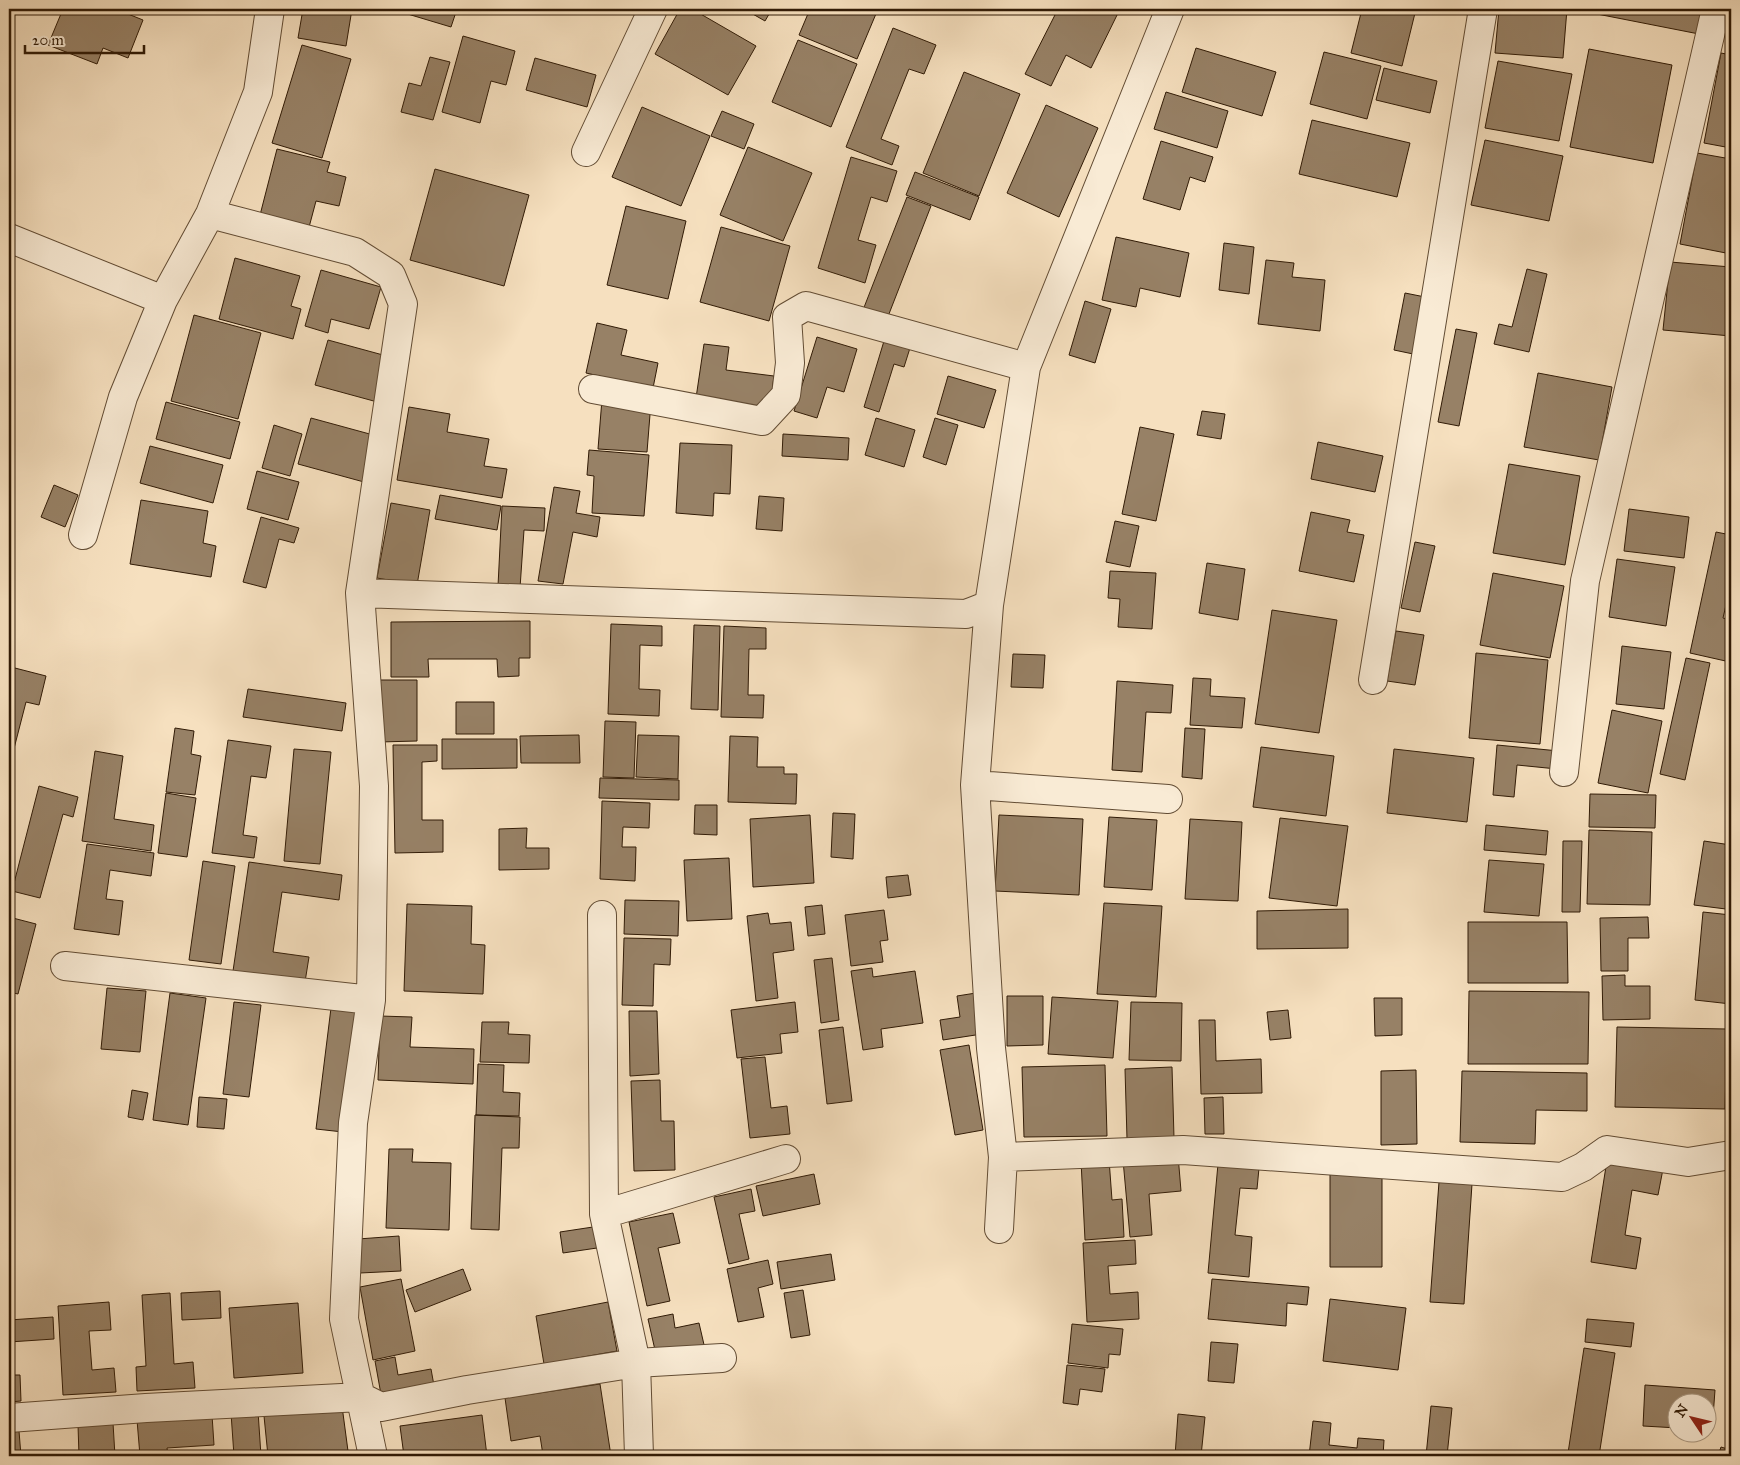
<svg xmlns="http://www.w3.org/2000/svg" width="1740" height="1465" viewBox="0 0 1740 1465" font-family="'IM FELL Great Primer',serif">
  <style>
    .building { fill: #978166; stroke: #311b06 }
    .lines { fill: none; stroke-linecap: round; stroke-linejoin: round }
    .minor-casing { stroke: #624c34; stroke-width: 30 }
    .minor { stroke: #f9ebd5; stroke-width: 28 }
  </style>
  <rect width="100%" height="100%" fill="#f6e0bf"/>
  <filter id="stains"><feTurbulence type="fractalNoise" baseFrequency=".004" numOctaves="4"/><feColorMatrix values="0 0 0 0 .2 0 0 0 0 .09 0 0 0 0 .02 0 0 0 .5 -.17"/></filter>
  <radialGradient id="worn" r=".72"><stop offset=".6" stop-color="#630" stop-opacity="0"/><stop offset="1" stop-color="#630" stop-opacity=".3"/></radialGradient>
  <path class="building" d="M 63,9 L 119,9 L 118,10 L 143,20 L 128,58 L 103,48 L 97,64 L 48,45 Z
    M 303,9 L 352,9 L 346,46 L 298,38 Z
    M 391,9 L 457,9 L 451,27 Z
    M 680,9 L 692,9 L 756,46 L 728,95 L 655,54 Z
    M 744,9 L 772,9 L 765,21 Z
    M 810,9 L 878,9 L 857,59 L 799,35 Z
    M 1058,9 L 1120,9 L 1091,68 L 1066,55 L 1051,86 L 1025,74 Z
    M 1362,9 L 1416,9 L 1402,66 L 1351,53 Z
    M 1499,9 L 1567,9 L 1563,58 L 1495,53 Z
    M 1593,9 L 1704,9 L 1699,34 L 1592,13 Z
    M 893,28 L 936,45 L 924,74 L 909,69 L 881,139 L 899,146 L 892,165 L 846,147 Z
    M 463,36 L 515,51 L 506,85 L 491,81 L 480,123 L 442,112 Z
    M 798,40 L 857,64 L 831,127 L 772,102 Z
    M 302,45 L 351,59 L 322,158 L 272,143 Z
    M 1196,48 L 1276,72 L 1262,116 L 1182,92 Z
    M 1589,49 L 1672,65 L 1653,163 L 1570,147 Z
    M 1324,52 L 1381,66 L 1367,119 L 1310,104 Z
    M 1721,53 L 1731,55 L 1731,148 L 1704,143 Z
    M 430,57 L 450,62 L 433,120 L 401,112 L 409,83 L 421,86 Z
    M 535,58 L 596,75 L 587,107 L 526,90 Z
    M 1498,61 L 1572,74 L 1559,141 L 1485,128 Z
    M 1384,68 L 1437,81 L 1430,113 L 1376,100 Z
    M 964,72 L 1020,94 L 979,196 L 923,173 Z
    M 1166,92 L 1228,111 L 1217,148 L 1154,129 Z
    M 1046,105 L 1098,128 L 1059,217 L 1007,193 Z
    M 642,107 L 710,136 L 681,206 L 612,177 Z
    M 722,111 L 754,124 L 744,149 L 711,136 Z
    M 1312,120 L 1410,143 L 1397,197 L 1299,174 Z
    M 1485,140 L 1563,156 L 1549,221 L 1471,205 Z
    M 1161,141 L 1213,157 L 1205,182 L 1190,177 L 1180,210 L 1143,199 Z
    M 748,147 L 812,173 L 783,241 L 720,215 Z
    M 277,149 L 330,162 L 327,172 L 346,177 L 339,206 L 316,201 L 308,231 L 259,219 Z
    M 1697,153 L 1731,159 L 1731,254 L 1680,244 Z
    M 851,157 L 897,171 L 887,202 L 871,197 L 858,240 L 876,245 L 865,283 L 818,268 Z
    M 435,169 L 529,195 L 504,286 L 410,260 Z
    M 915,172 L 979,197 L 970,220 L 906,195 Z
    M 907,197 L 931,206 L 887,319 L 863,310 Z
    M 626,206 L 686,221 L 668,299 L 607,285 Z
    M 721,227 L 790,246 L 769,321 L 700,302 Z
    M 1116,237 L 1189,253 L 1180,297 L 1140,288 L 1136,307 L 1102,300 Z
    M 1224,243 L 1254,247 L 1249,294 L 1219,290 Z
    M 235,258 L 300,276 L 291,306 L 301,309 L 293,339 L 219,319 Z
    M 1266,260 L 1294,263 L 1292,277 L 1325,280 L 1320,331 L 1258,324 Z
    M 1670,262 L 1731,267 L 1731,336 L 1663,330 Z
    M 1527,269 L 1547,274 L 1529,352 L 1494,344 L 1499,324 L 1512,327 Z
    M 321,270 L 381,287 L 369,329 L 331,319 L 328,333 L 305,326 Z
    M 1405,293 L 1430,298 L 1418,355 L 1394,350 Z
    M 1085,301 L 1111,309 L 1095,363 L 1069,355 Z
    M 194,315 L 261,333 L 238,419 L 171,401 Z
    M 597,323 L 627,330 L 621,355 L 658,363 L 653,388 L 586,373 Z
    M 1456,329 L 1477,333 L 1459,426 L 1438,422 Z
    M 817,337 L 857,349 L 844,392 L 827,387 L 817,418 L 794,411 Z
    M 328,340 L 394,358 L 381,403 L 315,385 Z
    M 884,341 L 910,348 L 904,367 L 894,364 L 879,412 L 864,407 Z
    M 704,344 L 729,347 L 726,370 L 774,376 L 770,408 L 696,398 Z
    M 1538,373 L 1612,387 L 1599,460 L 1524,447 Z
    M 948,376 L 996,390 L 984,428 L 937,414 Z
    M 602,399 L 651,402 L 647,452 L 598,449 Z
    M 166,402 L 240,422 L 230,459 L 156,439 Z
    M 409,407 L 450,414 L 447,432 L 489,439 L 484,466 L 507,469 L 502,498 L 397,480 Z
    M 1202,411 L 1225,414 L 1221,439 L 1197,435 Z
    M 311,418 L 377,436 L 364,482 L 298,464 Z
    M 876,418 L 915,430 L 904,467 L 865,455 Z
    M 935,418 L 958,425 L 946,465 L 923,457 Z
    M 274,425 L 302,434 L 290,476 L 262,468 Z
    M 1140,427 L 1174,434 L 1156,521 L 1122,514 Z
    M 783,434 L 849,438 L 848,460 L 782,456 Z
    M 1318,442 L 1383,456 L 1375,492 L 1311,479 Z
    M 680,443 L 732,445 L 730,494 L 714,493 L 713,516 L 676,513 Z
    M 150,446 L 223,465 L 213,503 L 140,483 Z
    M 589,450 L 649,455 L 644,516 L 592,513 L 594,476 L 587,475 Z
    M 1509,464 L 1580,476 L 1565,565 L 1493,553 Z
    M 257,471 L 299,482 L 288,520 L 247,509 Z
    M 54,485 L 78,495 L 65,527 L 41,517 Z
    M 554,487 L 580,491 L 576,513 L 600,517 L 597,537 L 573,532 L 563,584 L 538,581 Z
    M 440,495 L 501,506 L 497,530 L 435,519 Z
    M 759,496 L 784,498 L 782,531 L 756,529 Z
    M 141,500 L 208,511 L 203,543 L 216,546 L 211,577 L 130,564 Z
    M 391,503 L 430,510 L 417,585 L 377,578 Z
    M 502,506 L 545,508 L 544,531 L 524,530 L 520,588 L 498,586 Z
    M 1629,509 L 1689,517 L 1684,558 L 1624,551 Z
    M 1311,512 L 1350,520 L 1347,532 L 1364,535 L 1354,582 L 1299,571 Z
    M 261,517 L 299,528 L 294,543 L 279,539 L 266,588 L 243,582 Z
    M 1115,521 L 1139,526 L 1130,567 L 1106,562 Z
    M 1716,532 L 1731,535 L 1731,583 L 1723,618 L 1731,620 L 1730,662 L 1690,653 Z
    M 1415,542 L 1435,546 L 1420,612 L 1401,608 Z
    M 1617,559 L 1675,567 L 1666,626 L 1609,617 Z
    M 1207,563 L 1245,569 L 1238,620 L 1199,613 Z
    M 1110,571 L 1156,573 L 1152,629 L 1118,627 L 1120,599 L 1108,598 Z
    M 1493,573 L 1564,586 L 1550,658 L 1480,645 Z
    M 1272,610 L 1337,620 L 1319,733 L 1255,724 Z
    M 530,621 L 530,658 L 519,658 L 519,676 L 498,677 L 497,659 L 428,659 L 429,677 L 391,677 L 391,622 Z
    M 611,624 L 662,626 L 662,646 L 640,645 L 639,689 L 660,690 L 659,716 L 608,714 Z
    M 694,625 L 720,626 L 718,710 L 691,709 Z
    M 724,626 L 766,628 L 766,649 L 749,649 L 748,695 L 764,695 L 763,718 L 721,717 Z
    M 1396,631 L 1424,635 L 1415,685 L 1387,681 Z
    M 1622,646 L 1671,652 L 1664,709 L 1616,704 Z
    M 1476,653 L 1548,660 L 1540,744 L 1469,738 Z
    M 1013,654 L 1045,655 L 1043,688 L 1011,687 Z
    M 1686,658 L 1710,663 L 1685,780 L 1660,774 Z
    M 11,667 L 46,676 L 39,705 L 26,702 L 9,768 L 9,676 Z
    M 1193,678 L 1211,679 L 1210,696 L 1245,698 L 1242,728 L 1190,725 Z
    M 378,680 L 417,680 L 417,741 L 379,742 Z
    M 1117,681 L 1173,685 L 1171,713 L 1146,712 L 1142,772 L 1112,770 Z
    M 248,689 L 346,703 L 342,731 L 243,717 Z
    M 456,702 L 494,702 L 494,734 L 456,734 Z
    M 1612,710 L 1662,721 L 1648,793 L 1598,783 Z
    M 605,721 L 636,722 L 634,778 L 603,777 Z
    M 175,728 L 194,731 L 191,754 L 201,756 L 195,795 L 166,792 Z
    M 1185,728 L 1205,729 L 1202,779 L 1182,777 Z
    M 579,735 L 580,763 L 521,763 L 520,736 Z
    M 638,735 L 679,736 L 678,779 L 636,777 Z
    M 730,736 L 758,737 L 757,767 L 784,767 L 784,774 L 797,774 L 796,804 L 728,802 Z
    M 442,739 L 517,739 L 517,768 L 442,769 Z
    M 228,740 L 271,746 L 266,778 L 251,776 L 243,835 L 257,837 L 254,858 L 212,853 Z
    M 393,745 L 437,745 L 437,761 L 422,762 L 422,820 L 443,820 L 443,852 L 395,853 Z
    M 1497,745 L 1559,751 L 1557,769 L 1517,765 L 1514,797 L 1493,795 Z
    M 1261,747 L 1334,756 L 1326,816 L 1253,807 Z
    M 294,749 L 331,752 L 320,864 L 284,861 Z
    M 1394,749 L 1474,758 L 1467,822 L 1387,813 Z
    M 95,751 L 123,756 L 114,819 L 154,825 L 151,851 L 82,841 Z
    M 600,778 L 679,780 L 679,800 L 599,798 Z
    M 39,786 L 78,797 L 73,817 L 63,814 L 40,898 L 12,891 Z
    M 166,793 L 196,798 L 187,857 L 158,853 Z
    M 1590,794 L 1656,795 L 1655,828 L 1589,827 Z
    M 602,801 L 650,803 L 649,828 L 623,827 L 622,847 L 636,847 L 635,881 L 600,879 Z
    M 695,805 L 717,805 L 717,835 L 694,834 Z
    M 833,813 L 855,814 L 853,859 L 831,857 Z
    M 810,815 L 814,883 L 753,887 L 750,819 Z
    M 999,815 L 1083,819 L 1079,895 L 995,891 Z
    M 1109,817 L 1157,820 L 1152,890 L 1104,887 Z
    M 1280,818 L 1348,826 L 1337,906 L 1269,898 Z
    M 1190,819 L 1242,822 L 1238,901 L 1185,899 Z
    M 1486,825 L 1548,831 L 1546,855 L 1484,850 Z
    M 527,828 L 526,848 L 549,848 L 549,869 L 499,870 L 499,829 Z
    M 1589,830 L 1652,832 L 1650,905 L 1587,904 Z
    M 1563,841 L 1582,841 L 1580,912 L 1562,912 Z
    M 1704,841 L 1731,845 L 1731,873 L 1726,909 L 1694,905 Z
    M 87,844 L 154,853 L 151,876 L 110,870 L 106,899 L 123,901 L 119,935 L 74,929 Z
    M 729,858 L 732,919 L 687,921 L 684,860 Z
    M 1489,860 L 1544,864 L 1539,916 L 1484,912 Z
    M 203,861 L 235,866 L 221,964 L 189,960 Z
    M 249,862 L 342,875 L 339,900 L 282,892 L 273,952 L 309,957 L 305,982 L 233,971 Z
    M 908,875 L 911,895 L 888,898 L 886,877 Z
    M 625,900 L 679,901 L 678,936 L 624,934 Z
    M 1104,903 L 1162,906 L 1156,997 L 1097,994 Z
    M 407,904 L 472,906 L 471,944 L 485,945 L 483,994 L 404,991 Z
    M 822,905 L 825,934 L 808,936 L 805,907 Z
    M 1348,909 L 1348,948 L 1257,949 L 1257,911 Z
    M 884,910 L 888,940 L 880,941 L 883,962 L 851,966 L 845,915 Z
    M 1703,912 L 1731,915 L 1731,1004 L 1695,1000 Z
    M 768,913 L 770,924 L 791,922 L 794,950 L 773,953 L 778,998 L 756,1001 L 747,916 Z
    M 9,917 L 36,924 L 18,994 L 9,992 Z
    M 1648,917 L 1649,938 L 1628,938 L 1628,971 L 1601,971 L 1600,918 Z
    M 1468,922 L 1567,922 L 1568,983 L 1468,983 Z
    M 624,938 L 671,939 L 670,965 L 654,964 L 653,1006 L 622,1005 Z
    M 832,958 L 839,1020 L 821,1023 L 814,960 Z
    M 872,968 L 873,977 L 915,971 L 923,1023 L 881,1029 L 883,1047 L 863,1050 L 851,971 Z
    M 1625,975 L 1625,986 L 1650,986 L 1650,1019 L 1603,1020 L 1602,976 Z
    M 107,988 L 146,991 L 140,1052 L 101,1049 Z
    M 1469,991 L 1589,992 L 1588,1064 L 1468,1064 Z
    M 170,993 L 206,998 L 188,1125 L 153,1120 Z
    M 976,993 L 982,1034 L 943,1040 L 940,1020 L 960,1017 L 957,996 Z
    M 1007,996 L 1043,996 L 1043,1045 L 1007,1046 Z
    M 1052,997 L 1118,1001 L 1113,1058 L 1048,1054 Z
    M 1374,998 L 1402,998 L 1402,1035 L 1375,1036 Z
    M 234,1002 L 261,1005 L 249,1097 L 223,1094 Z
    M 795,1002 L 798,1032 L 780,1034 L 782,1053 L 737,1058 L 731,1010 Z
    M 1131,1002 L 1182,1003 L 1181,1061 L 1129,1060 Z
    M 331,1008 L 358,1011 L 343,1132 L 316,1129 Z
    M 1288,1010 L 1291,1038 L 1270,1040 L 1267,1012 Z
    M 629,1011 L 657,1011 L 659,1074 L 630,1076 Z
    M 380,1016 L 412,1017 L 410,1047 L 474,1049 L 473,1084 L 378,1080 Z
    M 1199,1020 L 1215,1020 L 1216,1061 L 1261,1059 L 1262,1093 L 1201,1094 Z
    M 482,1022 L 509,1022 L 508,1034 L 530,1035 L 529,1063 L 480,1062 Z
    M 843,1027 L 852,1101 L 827,1104 L 819,1030 Z
    M 1617,1027 L 1727,1029 L 1725,1109 L 1615,1107 Z
    M 969,1045 L 983,1130 L 955,1135 L 940,1050 Z
    M 765,1057 L 771,1108 L 787,1106 L 790,1134 L 750,1138 L 741,1059 Z
    M 478,1064 L 504,1065 L 503,1092 L 520,1093 L 519,1116 L 476,1115 Z
    M 1105,1065 L 1107,1136 L 1024,1137 L 1022,1067 Z
    M 1172,1067 L 1174,1138 L 1127,1139 L 1125,1069 Z
    M 1416,1070 L 1417,1144 L 1381,1145 L 1381,1071 Z
    M 1462,1071 L 1587,1073 L 1587,1111 L 1536,1110 L 1535,1144 L 1460,1142 Z
    M 660,1080 L 661,1121 L 674,1121 L 675,1170 L 634,1171 L 631,1081 Z
    M 132,1090 L 148,1093 L 143,1120 L 128,1117 Z
    M 199,1097 L 227,1099 L 224,1129 L 197,1127 Z
    M 1223,1097 L 1224,1134 L 1205,1134 L 1204,1098 Z
    M 475,1115 L 520,1117 L 519,1148 L 502,1148 L 499,1230 L 471,1229 Z
    M 389,1149 L 413,1149 L 412,1162 L 451,1163 L 449,1230 L 386,1228 Z
    M 1178,1155 L 1181,1191 L 1149,1194 L 1152,1235 L 1130,1237 L 1123,1160 Z
    M 1109,1159 L 1112,1200 L 1122,1199 L 1124,1237 L 1085,1240 L 1081,1161 Z
    M 1607,1160 L 1663,1169 L 1658,1195 L 1632,1190 L 1625,1235 L 1641,1238 L 1636,1269 L 1591,1262 Z
    M 1218,1164 L 1259,1168 L 1257,1189 L 1240,1188 L 1235,1235 L 1252,1237 L 1249,1277 L 1208,1273 Z
    M 1330,1169 L 1382,1169 L 1382,1267 L 1330,1267 Z
    M 814,1174 L 820,1204 L 763,1216 L 756,1186 Z
    M 1439,1182 L 1472,1184 L 1464,1304 L 1430,1302 Z
    M 751,1189 L 755,1211 L 739,1214 L 749,1259 L 729,1264 L 714,1197 Z
    M 673,1213 L 680,1243 L 658,1248 L 670,1301 L 647,1306 L 629,1222 Z
    M 593,1227 L 597,1248 L 563,1253 L 560,1232 Z
    M 399,1236 L 401,1271 L 360,1273 L 358,1239 Z
    M 1135,1240 L 1136,1264 L 1108,1266 L 1110,1294 L 1138,1292 L 1139,1319 L 1087,1322 L 1083,1243 Z
    M 831,1254 L 835,1280 L 781,1289 L 777,1262 Z
    M 768,1260 L 773,1284 L 758,1288 L 764,1317 L 738,1322 L 727,1269 Z
    M 463,1269 L 471,1290 L 415,1312 L 406,1290 Z
    M 401,1279 L 415,1351 L 373,1360 L 360,1287 Z
    M 1212,1279 L 1309,1287 L 1307,1305 L 1287,1303 L 1286,1326 L 1208,1319 Z
    M 803,1290 L 810,1335 L 791,1338 L 784,1293 Z
    M 220,1291 L 221,1318 L 182,1320 L 181,1293 Z
    M 170,1293 L 174,1364 L 193,1362 L 195,1388 L 137,1391 L 136,1367 L 146,1366 L 142,1295 Z
    M 1330,1299 L 1406,1308 L 1398,1370 L 1323,1361 Z
    M 109,1302 L 111,1330 L 89,1331 L 92,1370 L 114,1368 L 116,1392 L 63,1395 L 58,1306 Z
    M 608,1302 L 617,1351 L 544,1364 L 536,1316 Z
    M 298,1303 L 303,1373 L 234,1378 L 229,1308 Z
    M 673,1314 L 675,1328 L 699,1323 L 705,1349 L 657,1359 L 648,1319 Z
    M 53,1317 L 54,1339 L 9,1342 L 9,1320 Z
    M 1587,1319 L 1634,1323 L 1631,1347 L 1585,1342 Z
    M 1072,1324 L 1123,1329 L 1120,1355 L 1109,1354 L 1108,1368 L 1068,1363 Z
    M 1211,1342 L 1238,1344 L 1234,1383 L 1208,1381 Z
    M 1584,1348 L 1615,1353 L 1599,1456 L 1568,1453 Z
    M 395,1357 L 398,1375 L 431,1369 L 435,1391 L 382,1400 L 375,1361 Z
    M 1067,1365 L 1105,1369 L 1102,1392 L 1080,1389 L 1078,1405 L 1063,1403 Z
    M 9,1375 L 20,1375 L 21,1401 L 9,1402 Z
    M 600,1384 L 611,1456 L 534,1456 L 543,1455 L 540,1436 L 511,1441 L 505,1398 Z
    M 1645,1385 L 1715,1390 L 1712,1431 L 1708,1430 L 1708,1402 L 1678,1402 L 1678,1428 L 1643,1426 Z
    M 342,1406 L 348,1451 L 303,1456 L 268,1456 L 264,1416 Z
    M 1431,1406 L 1452,1408 L 1447,1456 L 1426,1456 Z
    M 258,1411 L 261,1456 L 234,1456 L 231,1413 Z
    M 1178,1414 L 1205,1417 L 1201,1456 L 1175,1456 Z
    M 212,1415 L 214,1445 L 167,1448 L 168,1456 L 140,1456 L 137,1420 Z
    M 482,1415 L 487,1456 L 404,1456 L 400,1426 Z
    M 1313,1421 L 1331,1423 L 1329,1445 L 1357,1448 L 1358,1438 L 1384,1440 L 1383,1456 L 1309,1456 Z
    M 113,1423 L 115,1456 L 79,1456 L 78,1425 Z
    M 9,1431 L 19,1431 L 21,1456 L 9,1456 Z
    M 1721,1447 L 1731,1450 L 1731,1456 L 1718,1456 Z
    M 1677,1453 L 1703,1455 L 1703,1456 L 1677,1456 Z"/>
  <g class="lines">
    <g class="minor-casing">
      <path id="minor" d="M 586,152 L 653,9
        M 210,214 L 355,252 L 391,275 L 403,304 L 360,593 L 374,786 L 371,1000 L 353,1123 L 344,1319 L 373,1456
        M 9,238 L 163,300
        M 593,389 L 762,421 L 786,395 L 790,363 L 787,317 L 806,306 L 1026,367
        M 83,535 L 123,397 L 163,300 L 210,214 L 258,92 L 270,9
        M 360,593 L 966,614 L 989,605
        M 1373,680 L 1483,9
        M 1564,772 L 1585,581 L 1716,9
        M 975,785 L 1168,799
        M 602,915 L 604,1214 L 636,1363 L 639,1456
        M 65,966 L 371,1000
        M 1003,1157 L 1183,1150 L 1562,1177 L 1583,1167 L 1607,1150 L 1688,1162 L 1731,1155
        M 604,1214 L 786,1159
        M 999,1229 L 1003,1157 L 991,1048 L 975,785 L 989,605 L 1026,367 L 1170,9
        M 9,1418 L 146,1408 L 361,1397 L 381,1407 L 467,1390 L 636,1363 L 722,1358"/>
    </g>
    <use href="#minor" class="minor"/>
  </g>
  <rect width="1740" height="1465" fill="none" stroke="#f6e0bf" stroke-width="30"/>
  <rect x="10" y="10" width="1720" height="1445" fill="none" stroke="#311b06" stroke-width="2.5"/>
  <rect x="15" y="15" width="1710" height="1435" fill="none" stroke="#311b06"/>
  <g transform="translate(1692 1418) rotate(305)"><circle r="24" fill="#f9ebd5" stroke="#a99882"/>
  <path d="M0-4L9 19L0 12L-9 19Z" fill="#8f2418"/>
  <text y="-8" font-size="14" font-weight="bold" text-anchor="middle" fill="#311b06">N</text>
  </g>
  <path d="M25 45v8h119v-8" fill="none" stroke="#311b06" stroke-width="2.5"/>
  <text x="32" y="45" font-size="15" fill="#311b06" stroke="#f9ebd5" stroke-width="4" paint-order="stroke">20 m</text>
  <rect width="100%" height="100%" filter="url(#stains)"/>
  <rect width="100%" height="100%" fill="url(#worn)"/>
</svg>
